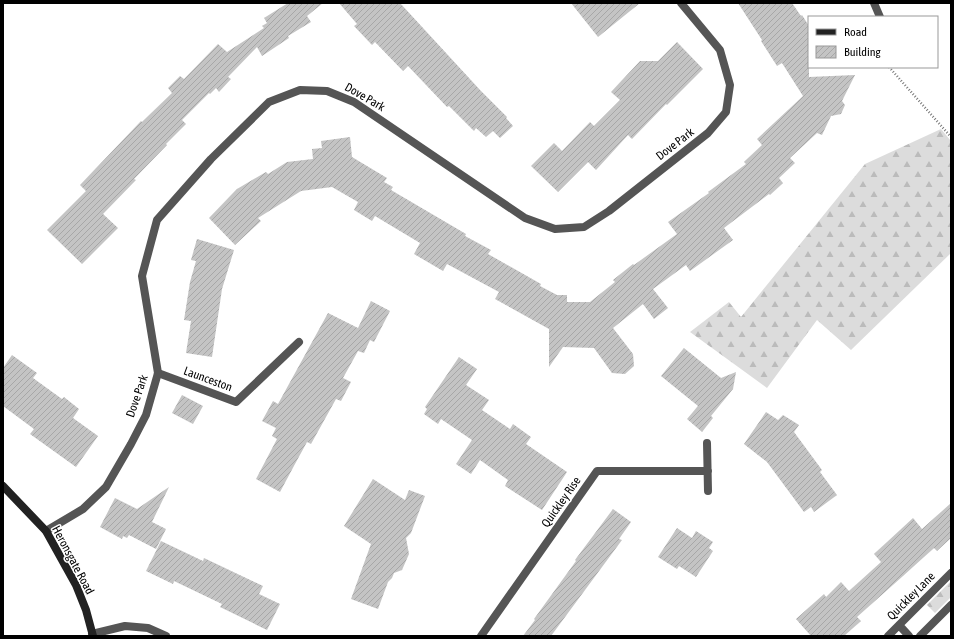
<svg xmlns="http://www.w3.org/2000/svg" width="954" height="639" viewBox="0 0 954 639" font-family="'Asap Condensed',sans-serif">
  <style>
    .forest { fill: url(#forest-firs) }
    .building { fill: url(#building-hatch) }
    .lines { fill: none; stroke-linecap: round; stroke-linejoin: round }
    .path { stroke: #777; stroke-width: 2.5; stroke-dasharray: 1 2; stroke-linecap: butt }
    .lane { stroke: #555; stroke-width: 8 }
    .street { stroke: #555; stroke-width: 8 }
    .secondary { stroke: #222; stroke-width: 8 }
    .labels { text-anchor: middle; stroke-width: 3; stroke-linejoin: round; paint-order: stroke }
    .street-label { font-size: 12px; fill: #000; stroke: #fff }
  </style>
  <defs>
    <pattern id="forest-firs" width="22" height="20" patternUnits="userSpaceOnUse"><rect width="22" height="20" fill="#dcdcdc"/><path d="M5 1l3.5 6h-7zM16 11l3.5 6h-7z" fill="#bbb"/></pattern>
    <pattern id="building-hatch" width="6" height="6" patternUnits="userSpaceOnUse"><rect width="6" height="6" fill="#c4c4c4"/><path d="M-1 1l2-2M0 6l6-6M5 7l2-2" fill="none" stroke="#a7a7a7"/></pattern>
  </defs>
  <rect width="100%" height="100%" fill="#fff"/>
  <path class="forest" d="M 941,129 L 951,141 L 951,253 L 851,350 L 817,320 L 767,388 L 690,332 L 729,302 L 741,317 L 865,164 Z
    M 951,581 L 951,597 L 935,613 L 927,605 Z"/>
  <path class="building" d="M 288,3 L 323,3 L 307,16 L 311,22 L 288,36 L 289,38 L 262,56 L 257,47 L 228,77 L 231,79 L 219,92 L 216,88 L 210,94 L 209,93 L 182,120 L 186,124 L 166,144 L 167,145 L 134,179 L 136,180 L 103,214 L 118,228 L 82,264 L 47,230 L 86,191 L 80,185 L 141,121 L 142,122 L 172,93 L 168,88 L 180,76 L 184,79 L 218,44 L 227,52 L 264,28 L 262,26 L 267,23 L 264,18 Z
    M 339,3 L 400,3 L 481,91 L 507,117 L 506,118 L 513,126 L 500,138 L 493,131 L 486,137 L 476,128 L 474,131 L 449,106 L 447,107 L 408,66 L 403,71 L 375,42 L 372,45 L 354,26 L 357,24 Z
    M 571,3 L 640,3 L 598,37 Z
    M 738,3 L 792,3 L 801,16 L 802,15 L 809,26 L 809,77 L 855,75 L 842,101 L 845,105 L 841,114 L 831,116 L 822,135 L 817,133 L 790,158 L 795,163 L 779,178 L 783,183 L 770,195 L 769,194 L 724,228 L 733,240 L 690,271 L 686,265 L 653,289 L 668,308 L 654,319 L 643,304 L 613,328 L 633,354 L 634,366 L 625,374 L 612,373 L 594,348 L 563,347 L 549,367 L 549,329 L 495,299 L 499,292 L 447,264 L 443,271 L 414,254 L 420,243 L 375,216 L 372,221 L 354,210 L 358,202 L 332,187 L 301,191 L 258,218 L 261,221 L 235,245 L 209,218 L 237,189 L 266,172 L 268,174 L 287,162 L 313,159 L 312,149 L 322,148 L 321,141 L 350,137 L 352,157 L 387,178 L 384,182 L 393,187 L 391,190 L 466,234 L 465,236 L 491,250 L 488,254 L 541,284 L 540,286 L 557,295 L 567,295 L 567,302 L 590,302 L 615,282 L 613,280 L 633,264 L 634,265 L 677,234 L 668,222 L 709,193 L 708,192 L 746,164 L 744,162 L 762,145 L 757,139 L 803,96 L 782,63 L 777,66 L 761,41 L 762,40 Z
    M 677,42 L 703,69 L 667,105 L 666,104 L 632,139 L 628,135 L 596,170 L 588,162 L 558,192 L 531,166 L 554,143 L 562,151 L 590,122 L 594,126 L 620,100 L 611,92 L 640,61 L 658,61 Z
    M 197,239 L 234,250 L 222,289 L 212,357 L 186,353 L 191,321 L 184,320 L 190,282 L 196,261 L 191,260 Z
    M 371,301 L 390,311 L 374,342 L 370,340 L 364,353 L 358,351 L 343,378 L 351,382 L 341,401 L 336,399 L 311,444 L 307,442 L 295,464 L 280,492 L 256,479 L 277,439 L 272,436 L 276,428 L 262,421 L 273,401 L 278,404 L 328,313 L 358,328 Z
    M 684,348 L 721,378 L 736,372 L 733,389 L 711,416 L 713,418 L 702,432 L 687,419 L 698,406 L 661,376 Z
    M 12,355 L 37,373 L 33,378 L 62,399 L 64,397 L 79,409 L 73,418 L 98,436 L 76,467 L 30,434 L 34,429 L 3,406 L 3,368 Z
    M 459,357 L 477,369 L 466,385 L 489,400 L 482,410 L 510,429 L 513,424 L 531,437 L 526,444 L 567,472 L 542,510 L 505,486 L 508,480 L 480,460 L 471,474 L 456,464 L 472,440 L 441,419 L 438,424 L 424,414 L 427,409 L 425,407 Z
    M 182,395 L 203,406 L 193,424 L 172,413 Z
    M 766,412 L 778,420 L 783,415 L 799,425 L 794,432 L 822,470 L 820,472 L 837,495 L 814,512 L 811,507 L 804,512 L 767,462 L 744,444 Z
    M 373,479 L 405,500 L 409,490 L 425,496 L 411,533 L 406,538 L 409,554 L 402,570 L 394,573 L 392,578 L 388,582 L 378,609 L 351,599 L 371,544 L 344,526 Z
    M 169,487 L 152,522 L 166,529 L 156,549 L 129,535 L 127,538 L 123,536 L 122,539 L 100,527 L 115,498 L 137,509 Z
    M 951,503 L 951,538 L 937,551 L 934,548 L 903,576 L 857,617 L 861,621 L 844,636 L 811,636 L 796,619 L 824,594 L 826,597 L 841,582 L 849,591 L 881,562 L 874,554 L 913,518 L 922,529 Z
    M 613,509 L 631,522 L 619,539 L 622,540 L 551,636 L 523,636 L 535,620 L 534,619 L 576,561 L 575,560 Z
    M 677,528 L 692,538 L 696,531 L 713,542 L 709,548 L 713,551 L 696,577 L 679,566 L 677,569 L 658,557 Z
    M 161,541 L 203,561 L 204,558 L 263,586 L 259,594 L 280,604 L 267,630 L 220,607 L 222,604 L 174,581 L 173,584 L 146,571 Z"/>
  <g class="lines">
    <path class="path" d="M 889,67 L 951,137"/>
    <path class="lane" d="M 158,373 L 236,402 L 299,342
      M 899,625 L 909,636
      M 888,636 L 951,573"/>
    <path class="street" d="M 874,3 L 880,17
      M 707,443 L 708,491
      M 46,531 L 83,509 L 106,487 L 131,444 L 146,415 L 158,373 L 142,276 L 157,220 L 211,159 L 269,102 L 300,90 L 327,91 L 354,102 L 525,218 L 555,229 L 584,227 L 609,211 L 708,133 L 726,112 L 730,85 L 720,50 L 681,3
      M 92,634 L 125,626 L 148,628 L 166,636
      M 481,636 L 597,471 L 708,471
      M 920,636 L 951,605"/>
    <path class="secondary" d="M 3,486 L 46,531 L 76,585 L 86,610 L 93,636"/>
  </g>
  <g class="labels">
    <g class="street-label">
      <text transform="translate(365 97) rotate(30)" y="4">Dove Park</text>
      <text transform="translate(675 144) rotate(-38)" y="4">Dove Park</text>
      <text transform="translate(208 379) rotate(20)" y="4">Launceston</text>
      <text transform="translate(137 396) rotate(-71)" y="4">Dove Park</text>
      <text transform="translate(561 502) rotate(-55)" y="4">Quickley Rise</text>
      <text transform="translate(73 560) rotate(62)" y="4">Heronsgate Road</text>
      <text transform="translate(911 596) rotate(-45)" y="4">Quickley Lane</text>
    </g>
  </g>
  <rect width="954" height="639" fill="none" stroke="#000000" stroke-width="8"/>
  <rect x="808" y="16" width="130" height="52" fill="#ffffff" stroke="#999999"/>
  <rect x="816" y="29" width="20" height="6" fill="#222222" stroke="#999999"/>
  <text x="844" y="36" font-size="12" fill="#000000">Road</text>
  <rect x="816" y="46" width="20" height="12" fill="url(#building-hatch)" stroke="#999999"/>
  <text x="844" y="56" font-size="12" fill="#000000">Building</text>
</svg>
